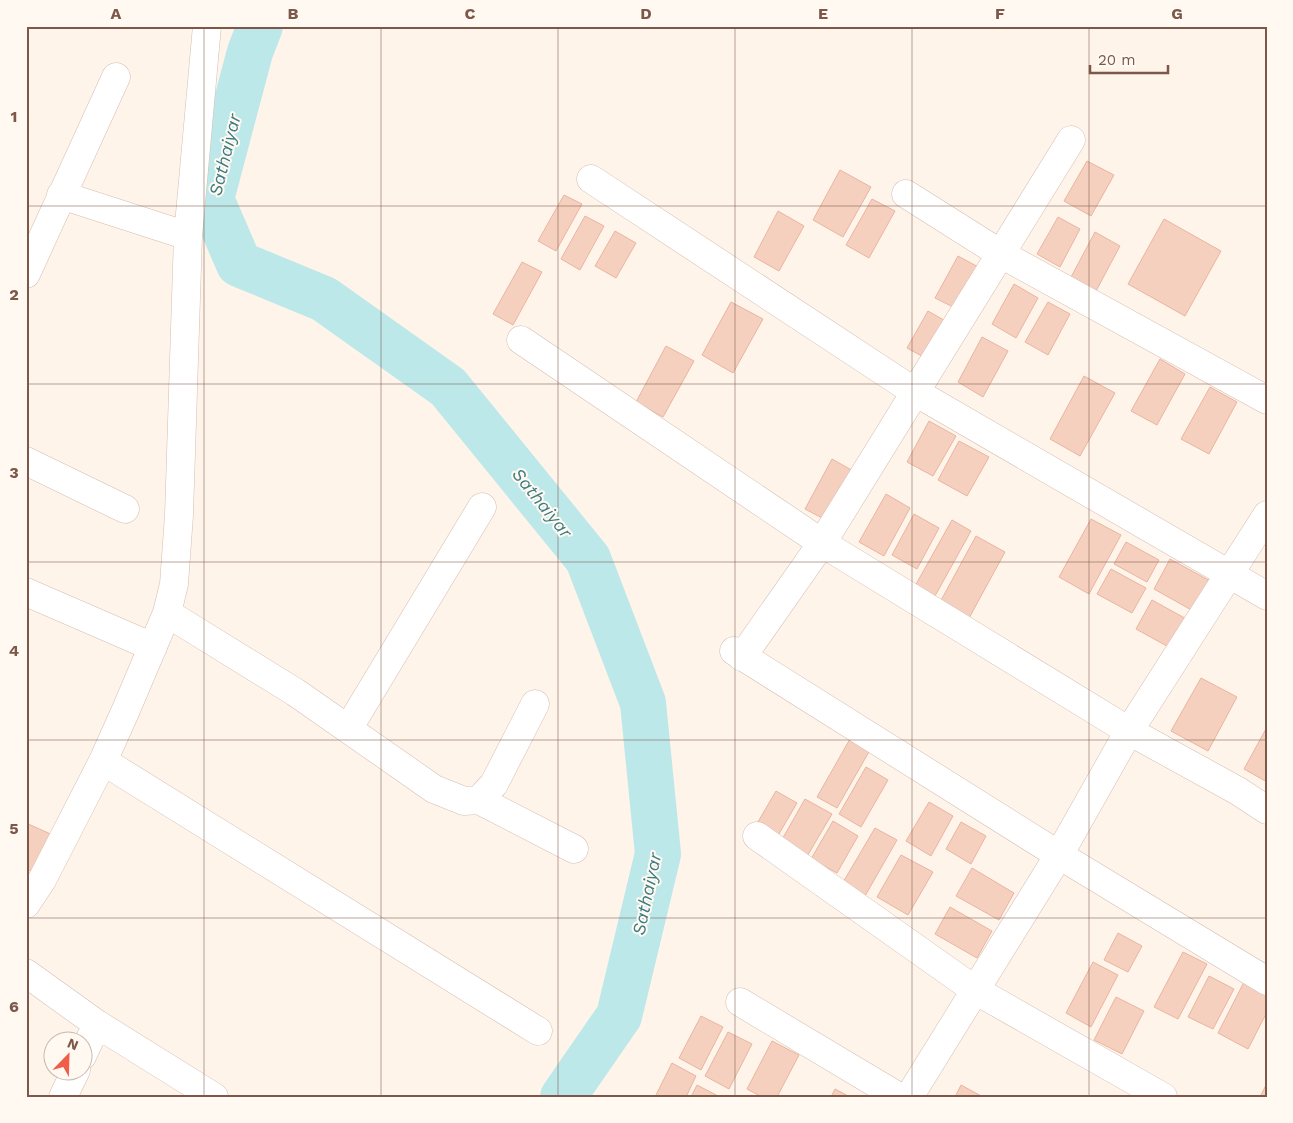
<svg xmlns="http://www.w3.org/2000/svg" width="1293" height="1123" viewBox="0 0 1293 1123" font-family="'Work Sans',sans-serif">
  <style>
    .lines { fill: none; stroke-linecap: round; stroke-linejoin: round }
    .river { stroke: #bce8ea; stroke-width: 46 }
    .building { fill: #f6d0bf; stroke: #eab49e }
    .street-casing { stroke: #d4bdb1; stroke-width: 29 }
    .street { stroke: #fff; stroke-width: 28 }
    .grid { fill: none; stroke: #7c574a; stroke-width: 1; stroke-opacity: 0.55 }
    .labels { text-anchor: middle; stroke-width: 4; stroke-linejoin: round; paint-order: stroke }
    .water-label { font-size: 18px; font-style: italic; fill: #3c7c82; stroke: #fff9f2 }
    .neatline { fill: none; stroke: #7c574a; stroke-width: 2 }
    .grid-label { font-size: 16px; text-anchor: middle; font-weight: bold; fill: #7c574a }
  </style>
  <rect width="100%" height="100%" fill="#fef4ea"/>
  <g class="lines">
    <path class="river" d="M 260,26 L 250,52 L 211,199 L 239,264 L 324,299 L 448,387 L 588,559 L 643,703 L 658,854 L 619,1016 L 563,1097"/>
  </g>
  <path class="building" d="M 1087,161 L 1114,175 L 1091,216 L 1064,201 Z
    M 840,170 L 871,187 L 843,237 L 813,220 Z
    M 564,195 L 582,204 L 556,251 L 538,241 Z
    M 872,199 L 895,211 L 869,258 L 846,245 Z
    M 778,211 L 804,226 L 779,271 L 754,257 Z
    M 585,216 L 604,226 L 580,270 L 561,259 Z
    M 1058,217 L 1080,229 L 1060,267 L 1037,254 Z
    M 1164,219 L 1221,251 L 1185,316 L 1128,284 Z
    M 615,231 L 636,243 L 616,278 L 595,266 Z
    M 1095,232 L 1120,246 L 1095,293 L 1070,279 Z
    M 958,256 L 982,269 L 959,310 L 935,298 Z
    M 522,262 L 542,272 L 513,325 L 493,314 Z
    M 1014,284 L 1038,298 L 1016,338 L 992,324 Z
    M 731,302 L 763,319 L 733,373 L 702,355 Z
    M 1048,302 L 1070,314 L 1048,355 L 1025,342 Z
    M 928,311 L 949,323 L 929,360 L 907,348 Z
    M 982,337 L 1008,351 L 983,397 L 958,382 Z
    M 666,346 L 694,361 L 663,417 L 636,402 Z
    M 1160,359 L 1185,374 L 1157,425 L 1131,411 Z
    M 1084,376 L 1115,393 L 1080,456 L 1050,439 Z
    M 1210,387 L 1237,402 L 1209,454 L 1181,439 Z
    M 929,421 L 956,436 L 933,476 L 907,462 Z
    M 959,441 L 989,457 L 967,496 L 938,480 Z
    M 832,459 L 855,472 L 828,521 L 805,509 Z
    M 886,494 L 910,508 L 884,556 L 859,542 Z
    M 914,514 L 939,528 L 917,569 L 892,555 Z
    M 1091,519 L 1121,535 L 1089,594 L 1059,577 Z
    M 952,520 L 971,531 L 935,596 L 915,586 Z
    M 976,536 L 1005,552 L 968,620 L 939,604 Z
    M 1126,542 L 1159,560 L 1147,582 L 1114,564 Z
    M 1170,559 L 1212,582 L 1195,612 L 1154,589 Z
    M 1111,569 L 1146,588 L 1132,613 L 1097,594 Z
    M 1152,600 L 1190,621 L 1174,650 L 1136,629 Z
    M 1201,678 L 1237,697 L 1208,751 L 1171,731 Z
    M 1267,727 L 1267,782 L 1244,769 Z
    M 850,739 L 870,750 L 837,808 L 817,797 Z
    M 866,767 L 888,780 L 861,827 L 839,814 Z
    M 776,791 L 797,803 L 776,839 L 755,827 Z
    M 805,799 L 832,814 L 806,858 L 780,843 Z
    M 929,802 L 953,816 L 931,856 L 906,841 Z
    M 833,821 L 858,836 L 837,873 L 811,859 Z
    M 961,822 L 986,836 L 971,864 L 946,849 Z
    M 26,823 L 55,836 L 38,874 L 26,869 Z
    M 875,828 L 897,840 L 865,896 L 842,884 Z
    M 901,855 L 933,872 L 908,915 L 877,897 Z
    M 972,868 L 1014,893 L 999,920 L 956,896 Z
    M 950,907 L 992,931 L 977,958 L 935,934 Z
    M 1118,933 L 1142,946 L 1128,972 L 1104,960 Z
    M 1183,952 L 1207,964 L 1178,1019 L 1154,1007 Z
    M 1093,962 L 1118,975 L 1091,1027 L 1066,1013 Z
    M 1209,976 L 1234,989 L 1213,1029 L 1188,1017 Z
    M 1244,982 L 1267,994 L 1267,1012 L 1248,1049 L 1218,1033 Z
    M 1116,997 L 1144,1011 L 1122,1054 L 1094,1040 Z
    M 701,1016 L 723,1027 L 701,1070 L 679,1058 Z
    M 728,1032 L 752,1044 L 729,1089 L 705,1076 Z
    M 772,1041 L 799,1055 L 777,1097 L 762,1097 L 747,1089 Z
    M 672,1063 L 696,1076 L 686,1097 L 655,1097 Z
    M 1267,1083 L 1267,1097 L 1260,1097 Z
    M 697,1085 L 720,1097 L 691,1097 Z
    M 961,1085 L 983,1097 L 955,1097 Z
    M 835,1089 L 850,1097 L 831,1097 Z"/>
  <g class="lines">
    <g class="street-casing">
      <path id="street" d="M 591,179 L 915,392 L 1267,596
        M 906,194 L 1001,254 L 1267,400
        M 61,195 L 188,236
        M 26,274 L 116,77
        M 521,340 L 822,543 L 1129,731 L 1238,791 L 1267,810
        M 26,461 L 125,509
        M 26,592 L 153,647
        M 167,613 L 295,692 L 434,789 L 464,801 L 479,800 L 494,784 L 535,704
        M 734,651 L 1059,855 L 1267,981
        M 742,657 L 822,543 L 1071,140
        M 348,729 L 482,507
        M 103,761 L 538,1031
        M 479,800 L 574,849
        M 757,836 L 975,990 L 1163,1097
        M 26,904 L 42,880 L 103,761 L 125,712 L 167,613 L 174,584 L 179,515 L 188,236 L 207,26
        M 26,973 L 97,1024 L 214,1097
        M 740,1002 L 899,1097
        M 82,1056 L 97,1024
        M 63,1097 L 76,1070
        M 909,1097 L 1059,855 L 1129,731 L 1267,515"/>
    </g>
    <use href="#street" class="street"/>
  </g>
  <path class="grid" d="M 204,26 L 204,1097M 381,26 L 381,1097M 558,26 L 558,1097M 735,26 L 735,1097M 912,26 L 912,1097M 1089,26 L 1089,1097M 26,206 L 1267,206M 26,384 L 1267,384M 26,562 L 1267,562M 26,740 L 1267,740M 26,918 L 1267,918"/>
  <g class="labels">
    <g class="water-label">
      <text transform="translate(225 155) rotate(-76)" y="6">Sathaiyar</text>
      <text transform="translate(542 503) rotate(51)" y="6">Sathaiyar</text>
      <text transform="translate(647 894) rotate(-78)" y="6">Sathaiyar</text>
    </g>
  </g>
  <rect width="1293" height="1123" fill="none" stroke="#fff9f2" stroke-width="55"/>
  <g transform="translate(68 1056) rotate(23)"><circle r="24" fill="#fff9f2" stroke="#cbb8af"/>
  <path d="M0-4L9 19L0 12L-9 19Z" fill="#ef5e48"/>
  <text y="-8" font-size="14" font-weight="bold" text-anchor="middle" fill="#7c574a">N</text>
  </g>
  <path d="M1090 65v8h78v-8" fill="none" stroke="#7c574a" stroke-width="2.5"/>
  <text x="1098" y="65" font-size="15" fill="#7c574a" stroke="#fff9f2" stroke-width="4" paint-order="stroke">20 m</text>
  <rect x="28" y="28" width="1238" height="1068" class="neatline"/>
  <g class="grid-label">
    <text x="116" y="19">A</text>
    <text x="293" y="19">B</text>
    <text x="470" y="19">C</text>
    <text x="646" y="19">D</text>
    <text x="823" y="19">E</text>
    <text x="1000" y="19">F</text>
    <text x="1177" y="19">G</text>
    <text x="14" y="122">1</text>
    <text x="14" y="300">2</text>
    <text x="14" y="478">3</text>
    <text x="14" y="656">4</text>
    <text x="14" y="834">5</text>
    <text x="14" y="1012">6</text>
  </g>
</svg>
